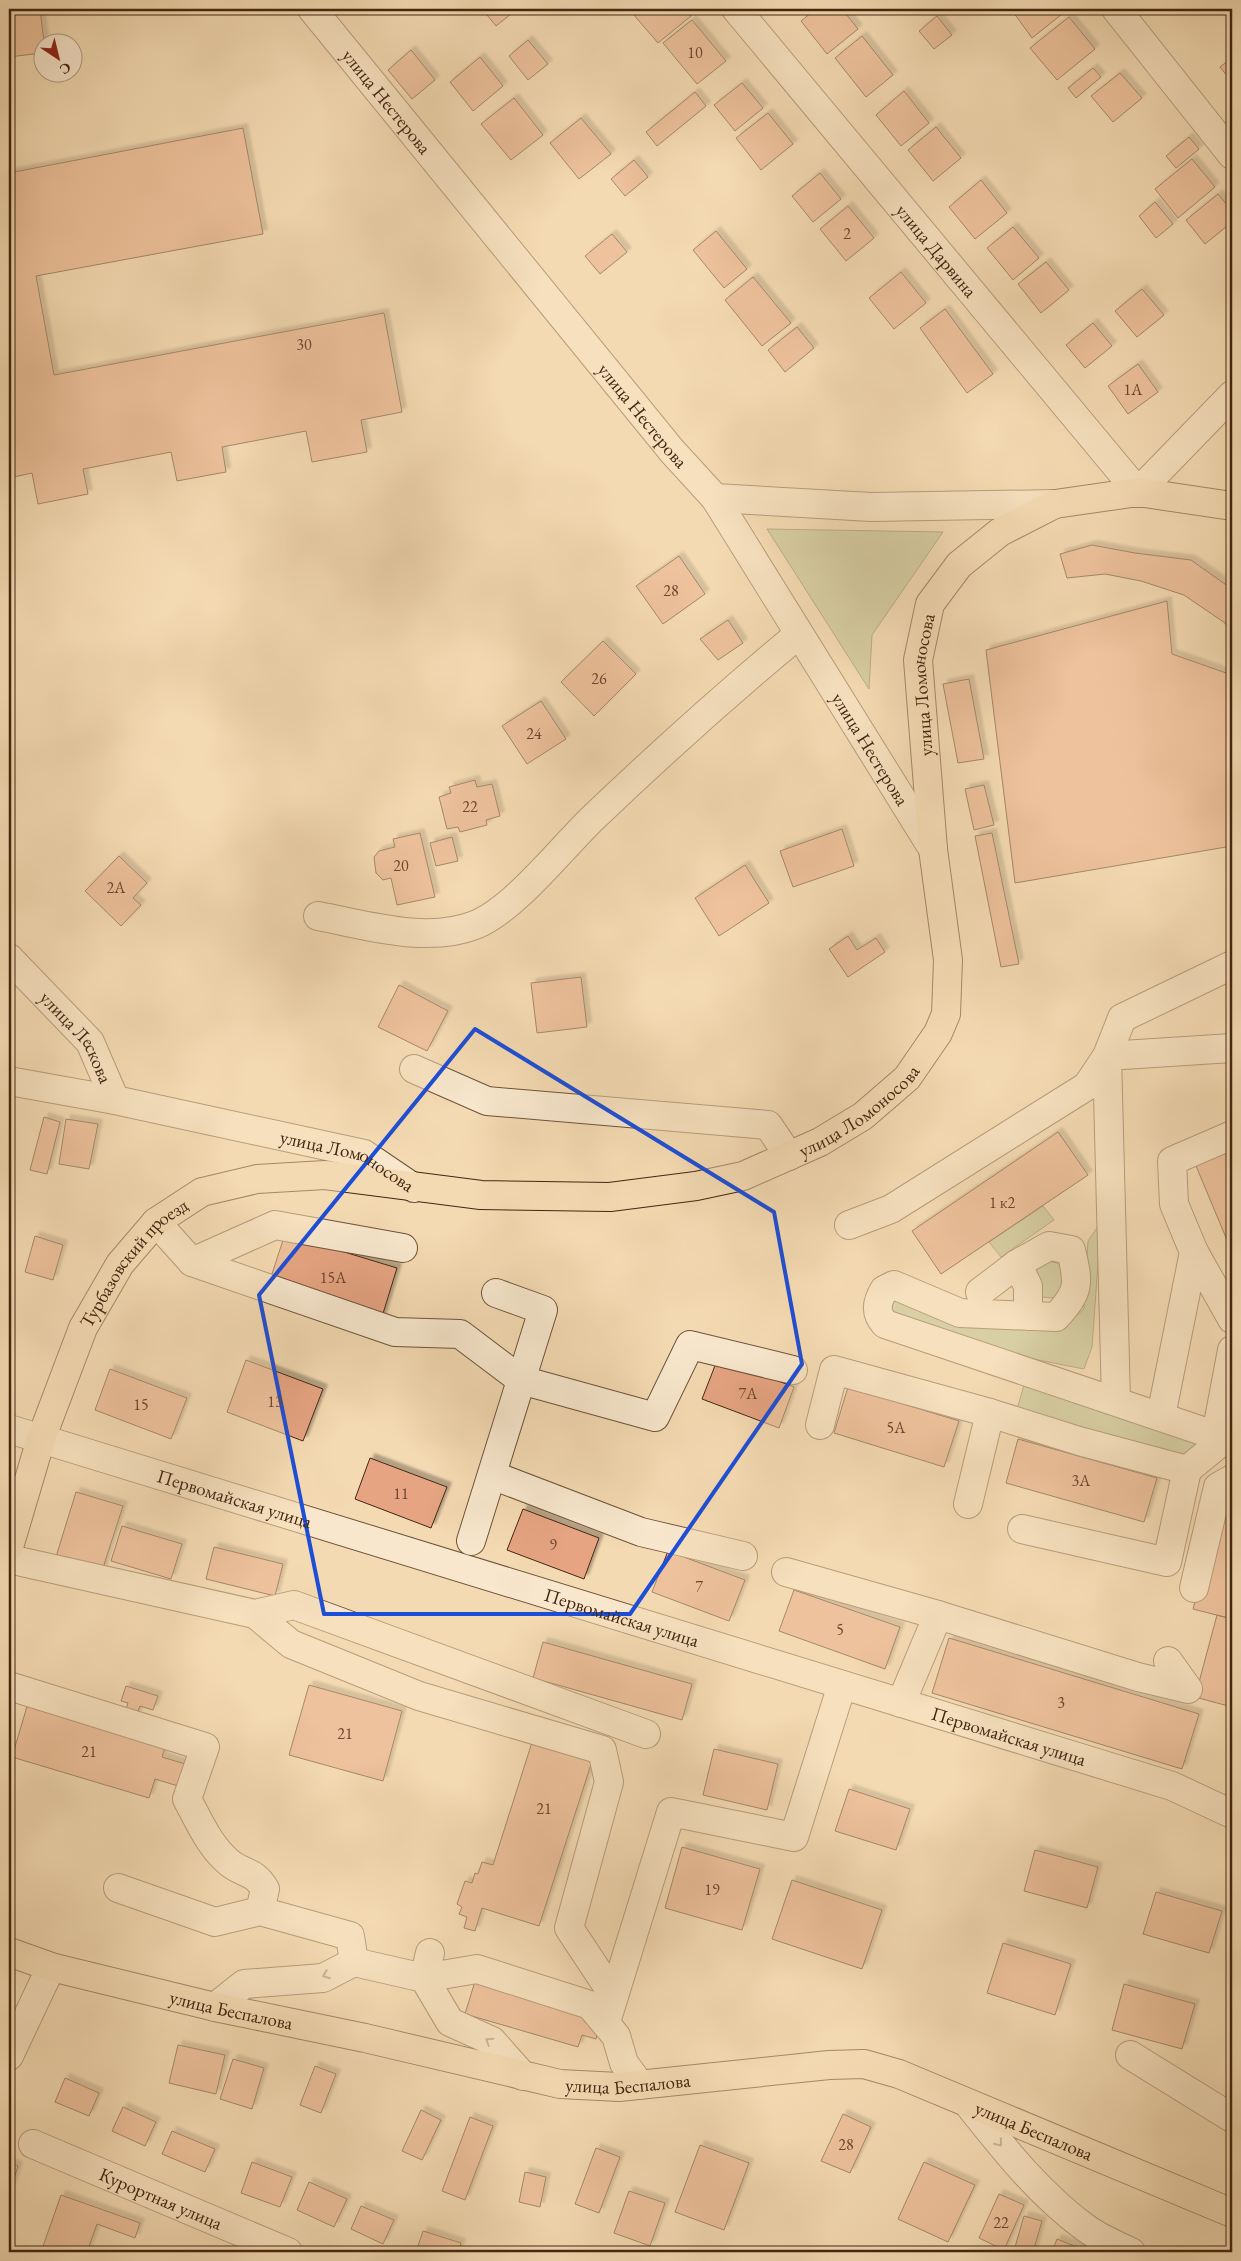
<svg xmlns="http://www.w3.org/2000/svg" width="1241" height="2261" viewBox="0 0 1241 2261" font-family="'EB Garamond',serif">
  <style>
    .green { fill: #b5c192; stroke: #7c7452 }
    .building { fill: #e6a482; stroke: #432613; filter: url(#shadow) }
    .lines { fill: none; stroke-linecap: round; stroke-linejoin: round }
    .minor-casing { stroke: #6f533b; stroke-width: 30 }
    .major-casing { stroke: #432613; stroke-width: 30 }
    .minor { stroke: #f8e7cd; stroke-width: 28 }
    .major { stroke: #f4dab2; stroke-width: 28 }
    .oneway { stroke: #9e8670 }
    .marked { fill: none; stroke: #1d4ed8; stroke-width: 4; stroke-linejoin: round }
    .labels { text-anchor: middle; stroke-width: 5; stroke-linejoin: round; paint-order: stroke }
    .number-label { font-size: 16px; fill: #6c462f }
    .street-label { font-size: 19px; fill: #432613; stroke: #f8e7cd }
  </style>
  <defs>
    <filter id="shadow"><feDropShadow dx="4.5" dy="-4.5" stdDeviation="1" flood-color="#0004"/></filter>
  </defs>
  <rect width="100%" height="100%" fill="#f4dab2"/>
  <filter id="stains"><feTurbulence type="fractalNoise" baseFrequency=".004" numOctaves="4"/><feColorMatrix values="0 0 0 0 .2 0 0 0 0 .09 0 0 0 0 .02 0 0 0 .5 -.17"/></filter>
  <radialGradient id="worn" r=".72"><stop offset=".6" stop-color="#630" stop-opacity="0"/><stop offset="1" stop-color="#630" stop-opacity=".3"/></radialGradient>
  <path class="green" d="M 767,529 L 943,532 L 872,635 L 869,689 Z
    M 1043,1206 L 1054,1220 L 1001,1257 L 989,1242 Z
    M 1101,1222 L 1092,1347 L 1084,1369 L 993,1351 L 891,1318 L 891,1298 L 1066,1325 L 1084,1309 L 1088,1241 Z
    M 1046,1261 C 1058,1262 1063,1265 1068,1276 L 1060,1295 L 1051,1298 L 1041,1297 L 1031,1272 Z
    M 1026,1378 L 1208,1438 L 1188,1455 L 1174,1454 L 1016,1413 Z"/>
  <path class="building" d="M 9,9 L 40,9 L 44,42 L 42,42 L 42,53 L 9,57 Z
    M 482,9 L 517,9 L 496,26 Z
    M 639,9 L 686,9 L 691,16 L 658,43 L 633,14 Z
    M 816,9 L 842,9 L 858,29 L 827,54 L 801,21 Z
    M 1011,9 L 1058,9 L 1062,14 L 1032,38 Z
    M 937,16 L 952,35 L 934,49 L 919,31 Z
    M 1069,17 L 1095,49 L 1057,80 L 1030,48 Z
    M 692,20 L 726,61 L 697,84 L 663,43 Z
    M 862,36 L 893,75 L 866,97 L 835,58 Z
    M 528,40 L 548,64 L 528,80 L 509,56 Z
    M 411,50 L 435,80 L 412,99 L 388,70 Z
    M 480,57 L 503,86 L 473,111 L 450,82 Z
    M 1232,58 L 1232,82 L 1220,67 Z
    M 1093,68 L 1101,77 L 1076,98 L 1068,88 Z
    M 1120,73 L 1142,98 L 1113,122 L 1091,96 Z
    M 742,83 L 763,108 L 735,131 L 714,105 Z
    M 904,91 L 929,123 L 901,146 L 876,115 Z
    M 695,92 L 706,106 L 657,146 L 646,132 Z
    M 514,98 L 543,135 L 511,160 L 481,124 Z
    M 768,113 L 793,144 L 761,170 L 736,138 Z
    M 581,118 L 611,154 L 579,179 L 550,143 Z
    M 936,127 L 961,158 L 933,181 L 908,150 Z
    M 243,128 L 263,234 L 36,276 L 54,375 L 384,313 L 402,412 L 361,420 L 367,452 L 312,462 L 306,431 L 222,447 L 226,472 L 177,481 L 171,452 L 83,469 L 88,494 L 38,504 L 32,473 L 9,478 L 9,173 Z
    M 1189,137 L 1199,149 L 1176,168 L 1166,156 Z
    M 1192,159 L 1215,187 L 1178,218 L 1155,189 Z
    M 634,160 L 648,177 L 625,196 L 611,179 Z
    M 820,173 L 841,199 L 813,222 L 792,196 Z
    M 981,180 L 1007,213 L 975,239 L 949,207 Z
    M 1218,194 L 1232,211 L 1232,222 L 1205,244 L 1186,220 Z
    M 1155,202 L 1173,224 L 1156,238 L 1139,216 Z
    M 848,206 L 874,238 L 846,261 L 820,229 Z
    M 1013,227 L 1039,258 L 1013,280 L 987,248 Z
    M 716,231 L 747,269 L 724,288 L 693,250 Z
    M 612,234 L 627,252 L 600,274 L 585,256 Z
    M 1046,262 L 1069,290 L 1041,313 L 1018,284 Z
    M 901,272 L 926,303 L 894,329 L 869,298 Z
    M 753,277 L 791,323 L 762,346 L 725,300 Z
    M 1142,289 L 1164,315 L 1137,337 L 1115,311 Z
    M 945,309 L 993,374 L 967,393 L 920,328 Z
    M 1093,323 L 1112,346 L 1085,368 L 1066,345 Z
    M 797,327 L 814,348 L 785,372 L 768,350 Z
    M 1138,364 L 1158,392 L 1128,414 L 1108,386 Z
    M 1092,545 L 1135,553 L 1191,560 L 1232,589 L 1232,635 L 1225,623 L 1184,595 L 1141,581 L 1105,574 L 1067,578 L 1060,554 Z
    M 679,556 L 705,594 L 663,624 L 636,586 Z
    M 1167,601 L 1172,654 L 1229,674 L 1232,693 L 1232,846 L 1015,883 L 986,650 Z
    M 728,620 L 743,643 L 718,660 L 700,639 Z
    M 603,641 L 636,674 L 594,716 L 561,682 Z
    M 969,679 L 984,759 L 958,763 L 943,684 Z
    M 541,701 L 566,739 L 527,764 L 502,726 Z
    M 475,780 L 477,787 L 492,784 L 500,816 L 486,820 L 487,825 L 460,832 L 458,827 L 447,829 L 439,797 L 451,793 L 449,787 Z
    M 984,785 L 994,825 L 974,830 L 965,789 Z
    M 842,829 L 854,866 L 793,887 L 780,851 Z
    M 420,833 L 435,897 L 397,905 L 391,878 L 383,880 L 376,873 L 374,857 L 379,851 L 395,847 L 393,839 Z
    M 992,833 L 1019,964 L 1001,967 L 975,836 Z
    M 452,837 L 458,861 L 436,866 L 430,843 Z
    M 119,856 L 147,883 L 133,898 L 141,905 L 121,926 L 85,891 Z
    M 745,865 L 769,903 L 719,936 L 695,898 Z
    M 848,936 L 857,950 L 876,938 L 885,952 L 848,977 L 829,949 Z
    M 581,977 L 587,1027 L 537,1033 L 531,983 Z
    M 399,985 L 448,1011 L 427,1051 L 378,1027 Z
    M 44,1117 L 60,1122 L 47,1174 L 30,1170 Z
    M 66,1119 L 98,1124 L 89,1169 L 59,1164 Z
    M 1058,1132 L 1088,1175 L 941,1274 L 912,1231 Z
    M 1232,1136 L 1232,1252 L 1191,1154 Z
    M 285,1234 L 397,1268 L 381,1320 L 268,1286 Z
    M 35,1236 L 63,1245 L 53,1280 L 25,1272 Z
    M 718,1358 L 794,1387 L 779,1428 L 702,1399 Z
    M 246,1360 L 323,1389 L 303,1441 L 227,1412 Z
    M 110,1369 L 187,1398 L 171,1439 L 95,1410 Z
    M 848,1387 L 959,1421 L 944,1467 L 834,1433 Z
    M 1018,1439 L 1157,1478 L 1144,1522 L 1006,1483 Z
    M 370,1458 L 447,1487 L 431,1528 L 355,1499 Z
    M 76,1492 L 123,1506 L 101,1574 L 55,1560 Z
    M 1228,1502 L 1232,1503 L 1232,1619 L 1193,1609 L 1217,1520 Z
    M 523,1509 L 599,1538 L 584,1579 L 507,1550 Z
    M 122,1526 L 182,1544 L 171,1579 L 111,1561 Z
    M 214,1547 L 283,1564 L 275,1596 L 206,1579 Z
    M 668,1551 L 745,1580 L 729,1621 L 652,1592 Z
    M 794,1590 L 900,1627 L 885,1669 L 779,1631 Z
    M 1217,1615 L 1232,1619 L 1232,1707 L 1195,1697 Z
    M 949,1638 L 1199,1714 L 1182,1769 L 932,1693 Z
    M 543,1642 L 692,1684 L 682,1720 L 533,1678 Z
    M 309,1685 L 402,1711 L 383,1781 L 289,1755 Z
    M 126,1686 L 158,1696 L 153,1710 L 140,1706 L 136,1716 L 125,1712 L 128,1703 L 121,1701 Z
    M 28,1703 L 166,1744 L 162,1757 L 185,1764 L 178,1786 L 155,1779 L 149,1798 L 12,1757 Z
    M 534,1736 L 594,1755 L 539,1926 L 482,1908 L 475,1931 L 464,1928 L 467,1917 L 459,1914 L 462,1907 L 457,1904 L 465,1881 L 472,1883 L 475,1873 L 478,1874 L 482,1862 L 493,1865 Z
    M 714,1749 L 778,1764 L 767,1810 L 703,1795 Z
    M 849,1789 L 910,1809 L 896,1850 L 835,1831 Z
    M 682,1847 L 760,1869 L 742,1930 L 665,1908 Z
    M 1035,1850 L 1098,1867 L 1087,1908 L 1024,1891 Z
    M 792,1880 L 882,1910 L 862,1969 L 772,1939 Z
    M 1156,1892 L 1222,1911 L 1209,1953 L 1143,1934 Z
    M 1003,1943 L 1071,1964 L 1055,2015 L 987,1993 Z
    M 476,1978 L 601,2022 L 596,2039 L 582,2035 L 578,2047 L 465,2014 Z
    M 1124,1984 L 1195,2004 L 1182,2049 L 1112,2030 Z
    M 178,2045 L 225,2055 L 216,2094 L 169,2083 Z
    M 233,2059 L 264,2068 L 252,2109 L 220,2099 Z
    M 315,2066 L 336,2074 L 321,2113 L 300,2105 Z
    M 65,2078 L 99,2093 L 89,2116 L 55,2102 Z
    M 123,2107 L 156,2122 L 145,2146 L 112,2131 Z
    M 421,2110 L 441,2120 L 422,2160 L 402,2151 Z
    M 843,2114 L 871,2127 L 850,2173 L 821,2161 Z
    M 470,2117 L 493,2126 L 465,2200 L 442,2191 Z
    M 172,2131 L 215,2149 L 205,2172 L 162,2154 Z
    M 700,2145 L 749,2163 L 724,2230 L 675,2212 Z
    M 596,2148 L 620,2157 L 599,2213 L 575,2204 Z
    M 252,2162 L 292,2177 L 280,2207 L 241,2193 Z
    M 924,2162 L 975,2185 L 948,2242 L 898,2219 Z
    M 9,2163 L 18,2166 L 9,2194 Z
    M 525,2172 L 546,2177 L 540,2207 L 519,2202 Z
    M 309,2182 L 347,2199 L 334,2227 L 297,2210 Z
    M 629,2191 L 665,2203 L 650,2246 L 614,2233 Z
    M 999,2194 L 1024,2205 L 1004,2250 L 979,2238 Z
    M 61,2195 L 140,2223 L 135,2238 L 97,2224 L 87,2252 L 41,2252 Z
    M 361,2206 L 394,2220 L 383,2244 L 351,2229 Z
    M 1024,2216 L 1042,2221 L 1033,2252 L 1015,2247 Z
    M 423,2231 L 461,2243 L 458,2252 L 416,2252 Z
    M 1057,2239 L 1082,2249 L 1081,2252 L 1052,2252 Z"/>
  <g class="lines">
    <g class="minor-casing">
      <g id="minor">
        <path id="s1" d="M 312,9 L 672,451 L 715,498 L 933,849"/>
        <path id="s2" d="M 736,9 L 1138,492 L 1232,395"/>
        <path d="M 1116,9 L 1232,155"/>
        <path d="M 715,498 L 871,507 L 1055,504"/>
        <path d="M 318,916 C 366,925 427,944 475,925 C 514,910 563,846 595,816 C 661,753 729,692 799,634"/>
        <path id="s3" d="M 9,958 L 90,1042 L 115,1100"/>
        <path d="M 414,1069 L 487,1101 L 768,1125 L 789,1156"/>
        <path id="s4" d="M 9,1081 L 115,1100 L 364,1154 L 414,1188"/>
        <path d="M 156,1222 L 192,1262 L 395,1332 L 460,1334 L 521,1380 L 655,1417 L 690,1345 L 793,1370"/>
        <path d="M 849,1225 L 891,1209 L 1087,1086 L 1107,1056 L 1122,1018 L 1232,965"/>
        <path d="M 1194,1252 L 1232,1319"/>
        <path d="M 192,1262 L 275,1225 L 403,1248"/>
        <path d="M 980,1292 L 1017,1264"/>
        <path d="M 1028,1316 L 1028,1286 L 1017,1264 L 1049,1246 L 1071,1250 C 1079,1284 1080,1291 1056,1317 L 960,1313 L 894,1285 L 884,1290 C 876,1303 875,1313 885,1324 L 1232,1441"/>
        <path d="M 1116,1401 L 1107,1056 L 1232,1048"/>
        <path d="M 1161,1416 L 1194,1252 L 1174,1204 L 1172,1161 L 1232,1135"/>
        <path d="M 820,1425 L 834,1370 L 990,1413 L 1079,1441 L 1187,1470 L 1226,1438"/>
        <path id="s5" d="M 9,1429 L 1172,1786 L 1232,1814"/>
        <path d="M 1216,1435 L 1232,1350"/>
        <path d="M 492,1475 L 641,1532 L 743,1556"/>
        <path d="M 968,1504 L 990,1413"/>
        <path d="M 1022,1529 L 1167,1562 L 1187,1470"/>
        <path d="M 471,1541 L 543,1310 L 496,1293"/>
        <path d="M 9,1559 L 255,1614 L 294,1605 L 646,1734"/>
        <path d="M 786,1572 L 938,1615"/>
        <path d="M 1194,1588 L 1218,1487 L 1232,1479"/>
        <path d="M 255,1614 L 291,1644 L 419,1696 L 602,1750 L 609,1782 L 569,1928 L 614,1996"/>
        <path d="M 9,1686 L 205,1747 L 187,1799 C 199,1821 210,1848 231,1864 C 246,1875 253,1870 265,1889 L 260,1911"/>
        <path d="M 901,1703 L 938,1615 L 1138,1677 L 1188,1689 L 1168,1661"/>
        <path d="M 118,1888 L 215,1922 L 260,1911 L 350,1936 L 354,1962"/>
        <path d="M 430,1953 L 424,1978 L 477,1969 L 590,2005 L 616,2036 L 624,2063 L 640,2085"/>
        <path d="M 215,2007 L 244,1984 L 323,1978 L 354,1962 L 424,1978 L 450,2022 L 492,2041 L 523,2076"/>
        <path d="M 606,2022 L 671,1812 L 794,1837 L 842,1685"/>
        <path d="M 1130,2055 L 1232,2118"/>
        <path d="M 9,2056 L 51,1967"/>
        <path d="M 969,2105 C 1004,2149 1040,2195 1087,2229 C 1100,2238 1116,2245 1131,2252"/>
        <path id="s6" d="M 33,2144 L 288,2252"/>
      </g>
    </g>
    <g class="major-casing">
      <g id="major">
        <path id="s7" d="M 9,1547 L 41,1439 L 83,1328 L 120,1264 L 156,1222 L 202,1192 L 257,1179 L 325,1175 L 481,1195 L 610,1197 L 696,1186 L 743,1176 L 820,1142 L 863,1116 L 907,1078 L 938,1033 L 946,1014 L 948,960 L 933,849 L 918,660 L 930,604 L 959,565 L 1000,532 L 1055,504 L 1138,492 L 1232,506"/>
        <path id="s8" d="M 9,1952 L 51,1967 L 215,2007 L 365,2038 L 560,2084 L 619,2087 L 829,2065 L 864,2064 L 899,2074 L 1232,2213"/>
      </g>
    </g>
    <use href="#minor" class="minor"/>
    <use href="#major" class="major"/>
  </g>
  <defs><path id="oneway-chevron" d="M-2-3.5L2.5 0L-2 3.5" fill="none" stroke-width="1.6" stroke-linecap="round" stroke-linejoin="round" transform="scale(1.25)"/></defs>
  <g class="oneway">
    <use href="#oneway-chevron" transform="translate(326 1975) rotate(159)"/>
    <use href="#oneway-chevron" transform="translate(489 2041) rotate(-147)"/>
    <use href="#oneway-chevron" transform="translate(999 2143) rotate(51)"/>
  </g>
  <path d="M0 0H1241V2261H0ZM 475,1029 L 774,1212 L 802,1364 L 630,1614 L 324,1614 L 259,1295 Z" fill="#f4dab2" fill-opacity=".55" fill-rule="evenodd"/>
  <path class="marked" d="M 475,1029 L 774,1212 L 802,1364 L 630,1614 L 324,1614 L 259,1295 Z"/>
  <g class="labels">
    <g class="number-label">
      <text x="695" y="58">10</text>
      <text x="847" y="239">2</text>
      <text x="304" y="350">30</text>
      <text x="1133" y="395">1А</text>
      <text x="671" y="596">28</text>
      <text x="599" y="684">26</text>
      <text x="534" y="739">24</text>
      <text x="470" y="812">22</text>
      <text x="401" y="871">20</text>
      <text x="116" y="893">2А</text>
      <text x="1002" y="1208">1 к2</text>
      <text x="333" y="1283">15А</text>
      <text x="748" y="1399">7А</text>
      <text x="275" y="1407">13</text>
      <text x="141" y="1410">15</text>
      <text x="896" y="1433">5А</text>
      <text x="1081" y="1486">3А</text>
      <text x="401" y="1499">11</text>
      <text x="553" y="1550">9</text>
      <text x="699" y="1592">7</text>
      <text x="840" y="1635">5</text>
      <text x="1061" y="1708">3</text>
      <text x="345" y="1739">21</text>
      <text x="89" y="1757">21</text>
      <text x="544" y="1814">21</text>
      <text x="712" y="1895">19</text>
      <text x="846" y="2150">28</text>
      <text x="1001" y="2228">22</text>
    </g>
    <g class="street-label">
      <text dy="7" stroke="none"><textPath href="#s1" startOffset="119">улица Нестерова</textPath></text>
      <text dy="7" stroke="none"><textPath href="#s2" startOffset="314">улица Дарвина</textPath></text>
      <text dy="7" stroke="none"><textPath href="#s1" startOffset="524">улица Нестерова</textPath></text>
      <text dy="7" stroke="none"><textPath href="#s7" startOffset="1560">улица Ломоносова</textPath></text>
      <text dy="7" stroke="none"><textPath href="#s1" startOffset="929">улица Нестерова</textPath></text>
      <text dy="7" stroke="none"><textPath href="#s3" startOffset="105">улица Лескова</textPath></text>
      <text dy="7" stroke="none"><textPath href="#s7" startOffset="1095">улица Ломоносова</textPath></text>
      <text dy="7" stroke="none"><textPath href="#s4" startOffset="349">улица Ломоносова</textPath></text>
      <text dy="7" stroke="none"><textPath href="#s7" startOffset="315">Турбазовский проезд</textPath></text>
      <text dy="7" stroke="none"><textPath href="#s5" startOffset="236">Первомайская улица</textPath></text>
      <text dy="7" stroke="none"><textPath href="#s5" startOffset="641">Первомайская улица</textPath></text>
      <text dy="7" stroke="none"><textPath href="#s5" startOffset="1046">Первомайская улица</textPath></text>
      <text dy="7" stroke="none"><textPath href="#s8" startOffset="230">улица Беспалова</textPath></text>
      <text dy="7" stroke="none"><textPath href="#s8" startOffset="635">улица Беспалова</textPath></text>
      <text dy="7" stroke="none"><textPath href="#s8" startOffset="1055">улица Беспалова</textPath></text>
      <text dy="7" stroke="none"><textPath href="#s6" startOffset="139">Курортная улица</textPath></text>
    </g>
  </g>
  <rect width="1241" height="2261" fill="none" stroke="#f4dab2" stroke-width="30"/>
  <rect x="10" y="10" width="1221" height="2241" fill="none" stroke="#432613" stroke-width="2.5"/>
  <rect x="15" y="15" width="1211" height="2231" fill="none" stroke="#432613"/>
  <g transform="translate(58 58) rotate(145)"><circle r="24" fill="#f8e7cd" stroke="#b09a83"/>
  <path d="M0-4L9 19L0 12L-9 19Z" fill="#8f2418"/>
  <text y="-8" font-size="14" font-weight="bold" text-anchor="middle" fill="#432613">С</text>
  </g>
  <rect width="100%" height="100%" filter="url(#stains)"/>
  <rect width="100%" height="100%" fill="url(#worn)"/>
</svg>
